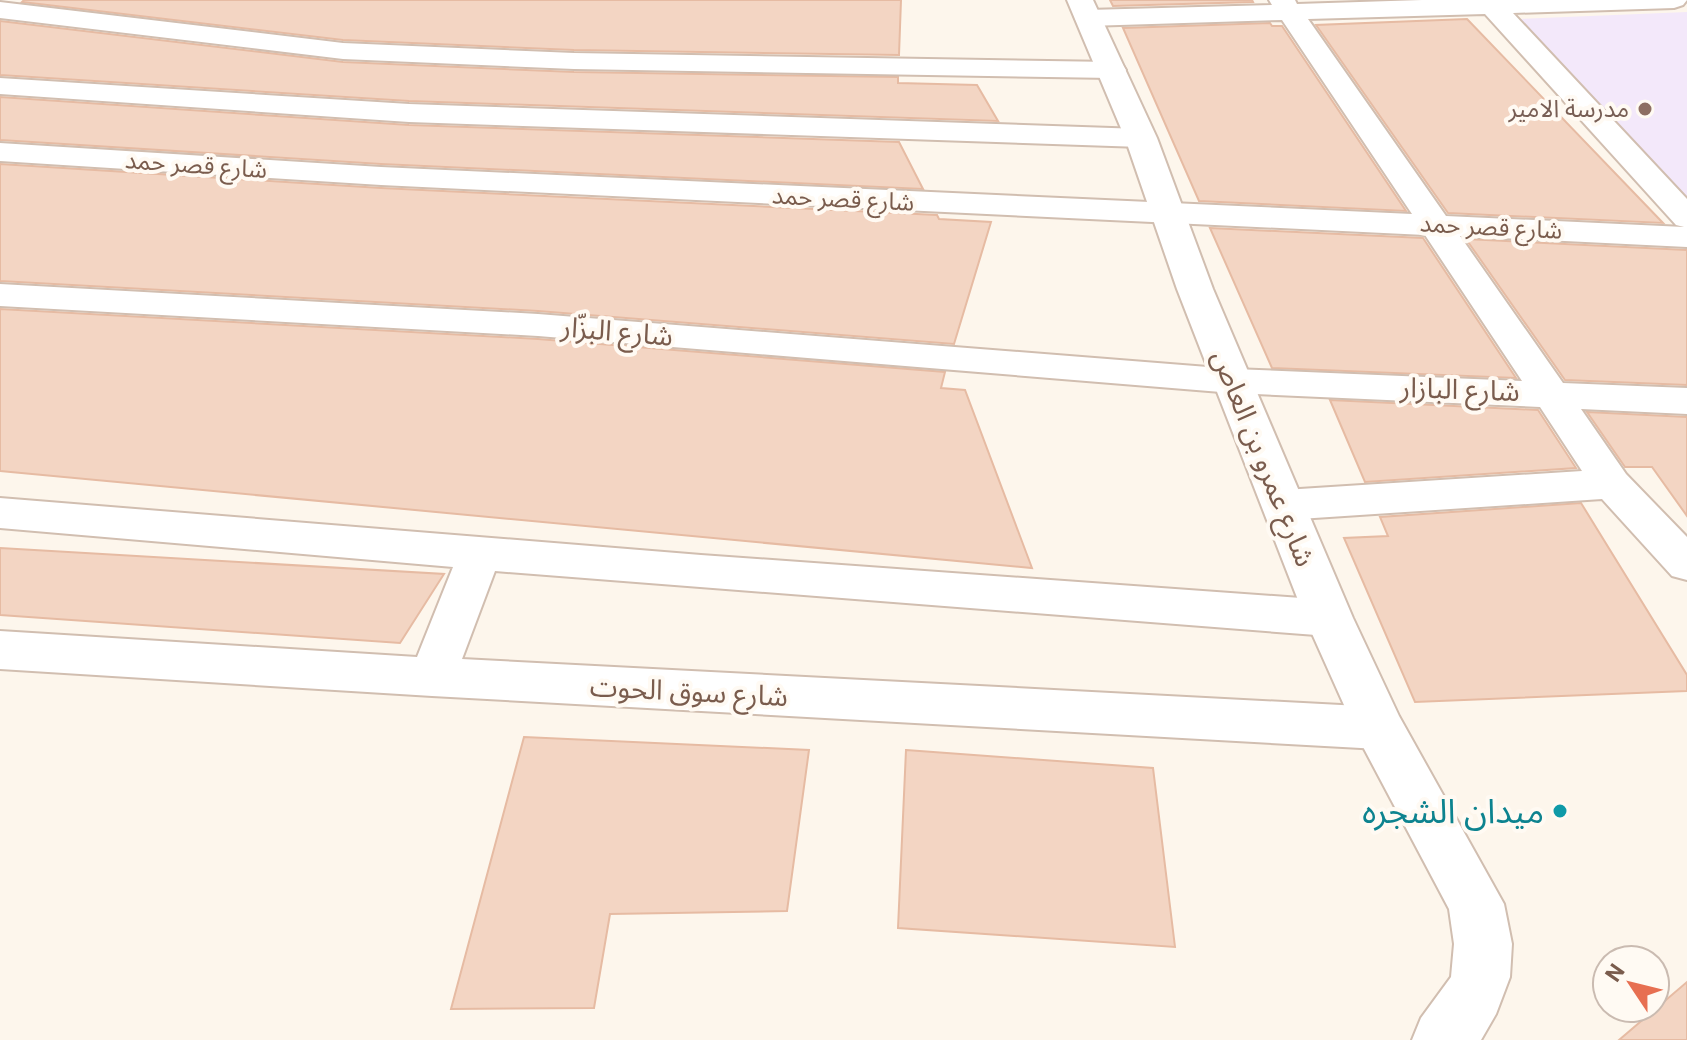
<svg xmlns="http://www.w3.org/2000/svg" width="1687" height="1040" viewBox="0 0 1687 1040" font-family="Roboto,'Noto Sans Arabic',sans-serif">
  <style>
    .education { fill: #f3e8fa }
    .building { fill: #f3d5c3; stroke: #e6bba3; stroke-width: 2 }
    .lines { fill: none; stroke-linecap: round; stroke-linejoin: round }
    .minor-casing { stroke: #d1beb0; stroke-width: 4 }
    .tertiary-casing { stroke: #d1beb0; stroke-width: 4 }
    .minor { fill: #fff; fill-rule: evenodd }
    .tertiary { fill: #fff; fill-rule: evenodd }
    .education-dot { fill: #8d6e63; stroke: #fffaf3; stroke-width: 3 }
    .culture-dot { fill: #0f9aa8; stroke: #fffaf3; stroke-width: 3 }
    .labels { text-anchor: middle; stroke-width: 8; stroke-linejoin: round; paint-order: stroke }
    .far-education-label { font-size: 24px; fill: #785e54; stroke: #fffaf3; text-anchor: end }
    .far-street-label { font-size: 24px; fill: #7a5c4d; stroke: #fffaf3 }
    .street-label { font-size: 28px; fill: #7a5c4d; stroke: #fffaf3 }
    .near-culture-label { font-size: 34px; fill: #0d838f; stroke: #fffaf3; text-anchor: end }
  </style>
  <rect width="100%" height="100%" fill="#fdf6ec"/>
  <path class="education" d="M 1687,12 L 1687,198 L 1517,19 Z"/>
  <path class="building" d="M 24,0 L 901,0 L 899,55 L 574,50 L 343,40 L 22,2 Z
    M 1110,0 L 1252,0 L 1253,2 L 1113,6 Z
    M 1467,19 L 1663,223 L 1448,213 L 1316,25 Z
    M 0,21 L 343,62 L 574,72 L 898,77 L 898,83 L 977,85 L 998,121 L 409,101 L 0,75 Z
    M 1270,23 L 1272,26 L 1282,26 L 1406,211 L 1199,201 L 1123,28 Z
    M 0,97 L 409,125 L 899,142 L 923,189 L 381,164 L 0,140 Z
    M 0,164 L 381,188 L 937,215 L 939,219 L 991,222 L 954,344 L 538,311 L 0,281 Z
    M 1210,228 L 1423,238 L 1516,378 L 1272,368 Z
    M 1466,239 L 1687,250 L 1687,385 L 1565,380 Z
    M 0,309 L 538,339 L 945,372 L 941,388 L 965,390 L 1032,568 L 0,471 Z
    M 1330,400 L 1538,410 L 1576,468 L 1365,482 Z
    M 1587,412 L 1687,417 L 1687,516 L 1652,467 L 1625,467 Z
    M 1581,503 L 1687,675 L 1687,691 L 1415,702 L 1344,538 L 1388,536 L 1380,517 Z
    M 0,548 L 444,574 L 400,643 L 0,615 Z
    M 524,737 L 809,750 L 787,911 L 610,914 L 594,1008 L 451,1009 Z
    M 906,750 L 1153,768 L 1175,947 L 898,928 Z
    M 1687,982 L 1687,1040 L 1619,1040 Z"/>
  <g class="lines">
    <g class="minor-casing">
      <path id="minor" d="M 1269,0 L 1295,0 L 1297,4 L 1422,0 L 1687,0 L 1683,5 L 1674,8 L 1513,13 L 1687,199 L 1687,247 L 1460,236 L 1563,383 L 1687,388 L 1687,414 L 1581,409 L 1626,474 L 1687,537 L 1687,580 L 1672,576 L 1602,499 L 1284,520 L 1269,516 L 1263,505 L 1269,494 L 1284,490 L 1582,471 L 1540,407 L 1233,393 L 538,336 L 0,306 L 0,284 L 538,314 L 1233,369 L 1522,381 L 1425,235 L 381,185 L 0,161 L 0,143 L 381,167 L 1412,214 L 1282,20 L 1088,26 L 1079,24 L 1075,18 L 1079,12 L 1088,10 L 1272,5 ZM 1485,14 L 1676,225 L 1684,227 L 1446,216 L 1308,19 Z
        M 0,2 L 343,43 L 574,53 L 1112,62 L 1122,64 L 1126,70 L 1122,76 L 1112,78 L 574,69 L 343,59 L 0,18 Z
        M 0,78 L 409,104 L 1141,129 L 1152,132 L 1156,138 L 1152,144 L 1141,147 L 409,122 L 0,94 Z
        M 0,498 L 701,555 L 1329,600 L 1345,605 L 1352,618 L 1345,631 L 1329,636 L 495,571 L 462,659 L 1379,707 L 1396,713 L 1403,728 L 1396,743 L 1379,749 L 432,696 L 0,669 L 0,631 L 417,657 L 453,567 L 0,528 Z"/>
    </g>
    <g class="tertiary-casing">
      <path id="tertiary" d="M 1067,0 L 1093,0 L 1157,138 L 1213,289 L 1353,618 L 1399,716 L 1504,904 L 1512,944 L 1510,977 L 1496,1014 L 1481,1040 L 1412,1040 L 1421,1018 L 1451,977 L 1454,944 L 1449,909 L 1361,743 L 1305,618 L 1177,289 L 1125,138 Z"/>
    </g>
    <use href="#minor" class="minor"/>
    <use href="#tertiary" class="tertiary"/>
  </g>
  <circle class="education-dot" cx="1645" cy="109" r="8"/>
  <circle class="culture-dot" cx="1560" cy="811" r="8"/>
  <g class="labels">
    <g class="far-education-label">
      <text x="1629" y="117">مدرسة الامير</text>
    </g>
    <g class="far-street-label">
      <text transform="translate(196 165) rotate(4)" y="8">شارع قصر حمد</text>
      <text transform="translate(843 199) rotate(3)" y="8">شارع قصر حمد</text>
      <text transform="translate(1491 227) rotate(3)" y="8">شارع قصر حمد</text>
    </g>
    <g class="street-label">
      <text transform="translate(617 331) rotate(5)" y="10">شارع البزّار</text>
      <text transform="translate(1460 389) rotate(2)" y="10">شارع البازار</text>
      <text transform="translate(1264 458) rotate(68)" y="10">شارع عمرو بن العاص</text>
      <text transform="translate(689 691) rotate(3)" y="10">شارع سوق الحوت</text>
    </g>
    <g class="near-culture-label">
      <text x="1544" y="823">ميدان الشجره</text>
    </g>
  </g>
  <g transform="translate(1631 984) rotate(305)"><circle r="38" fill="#fffaf3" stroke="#cabbb1" stroke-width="2"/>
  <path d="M0-6L14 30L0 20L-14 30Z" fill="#e76f51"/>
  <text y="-12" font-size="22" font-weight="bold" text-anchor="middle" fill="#7a5c4d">N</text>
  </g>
</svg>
